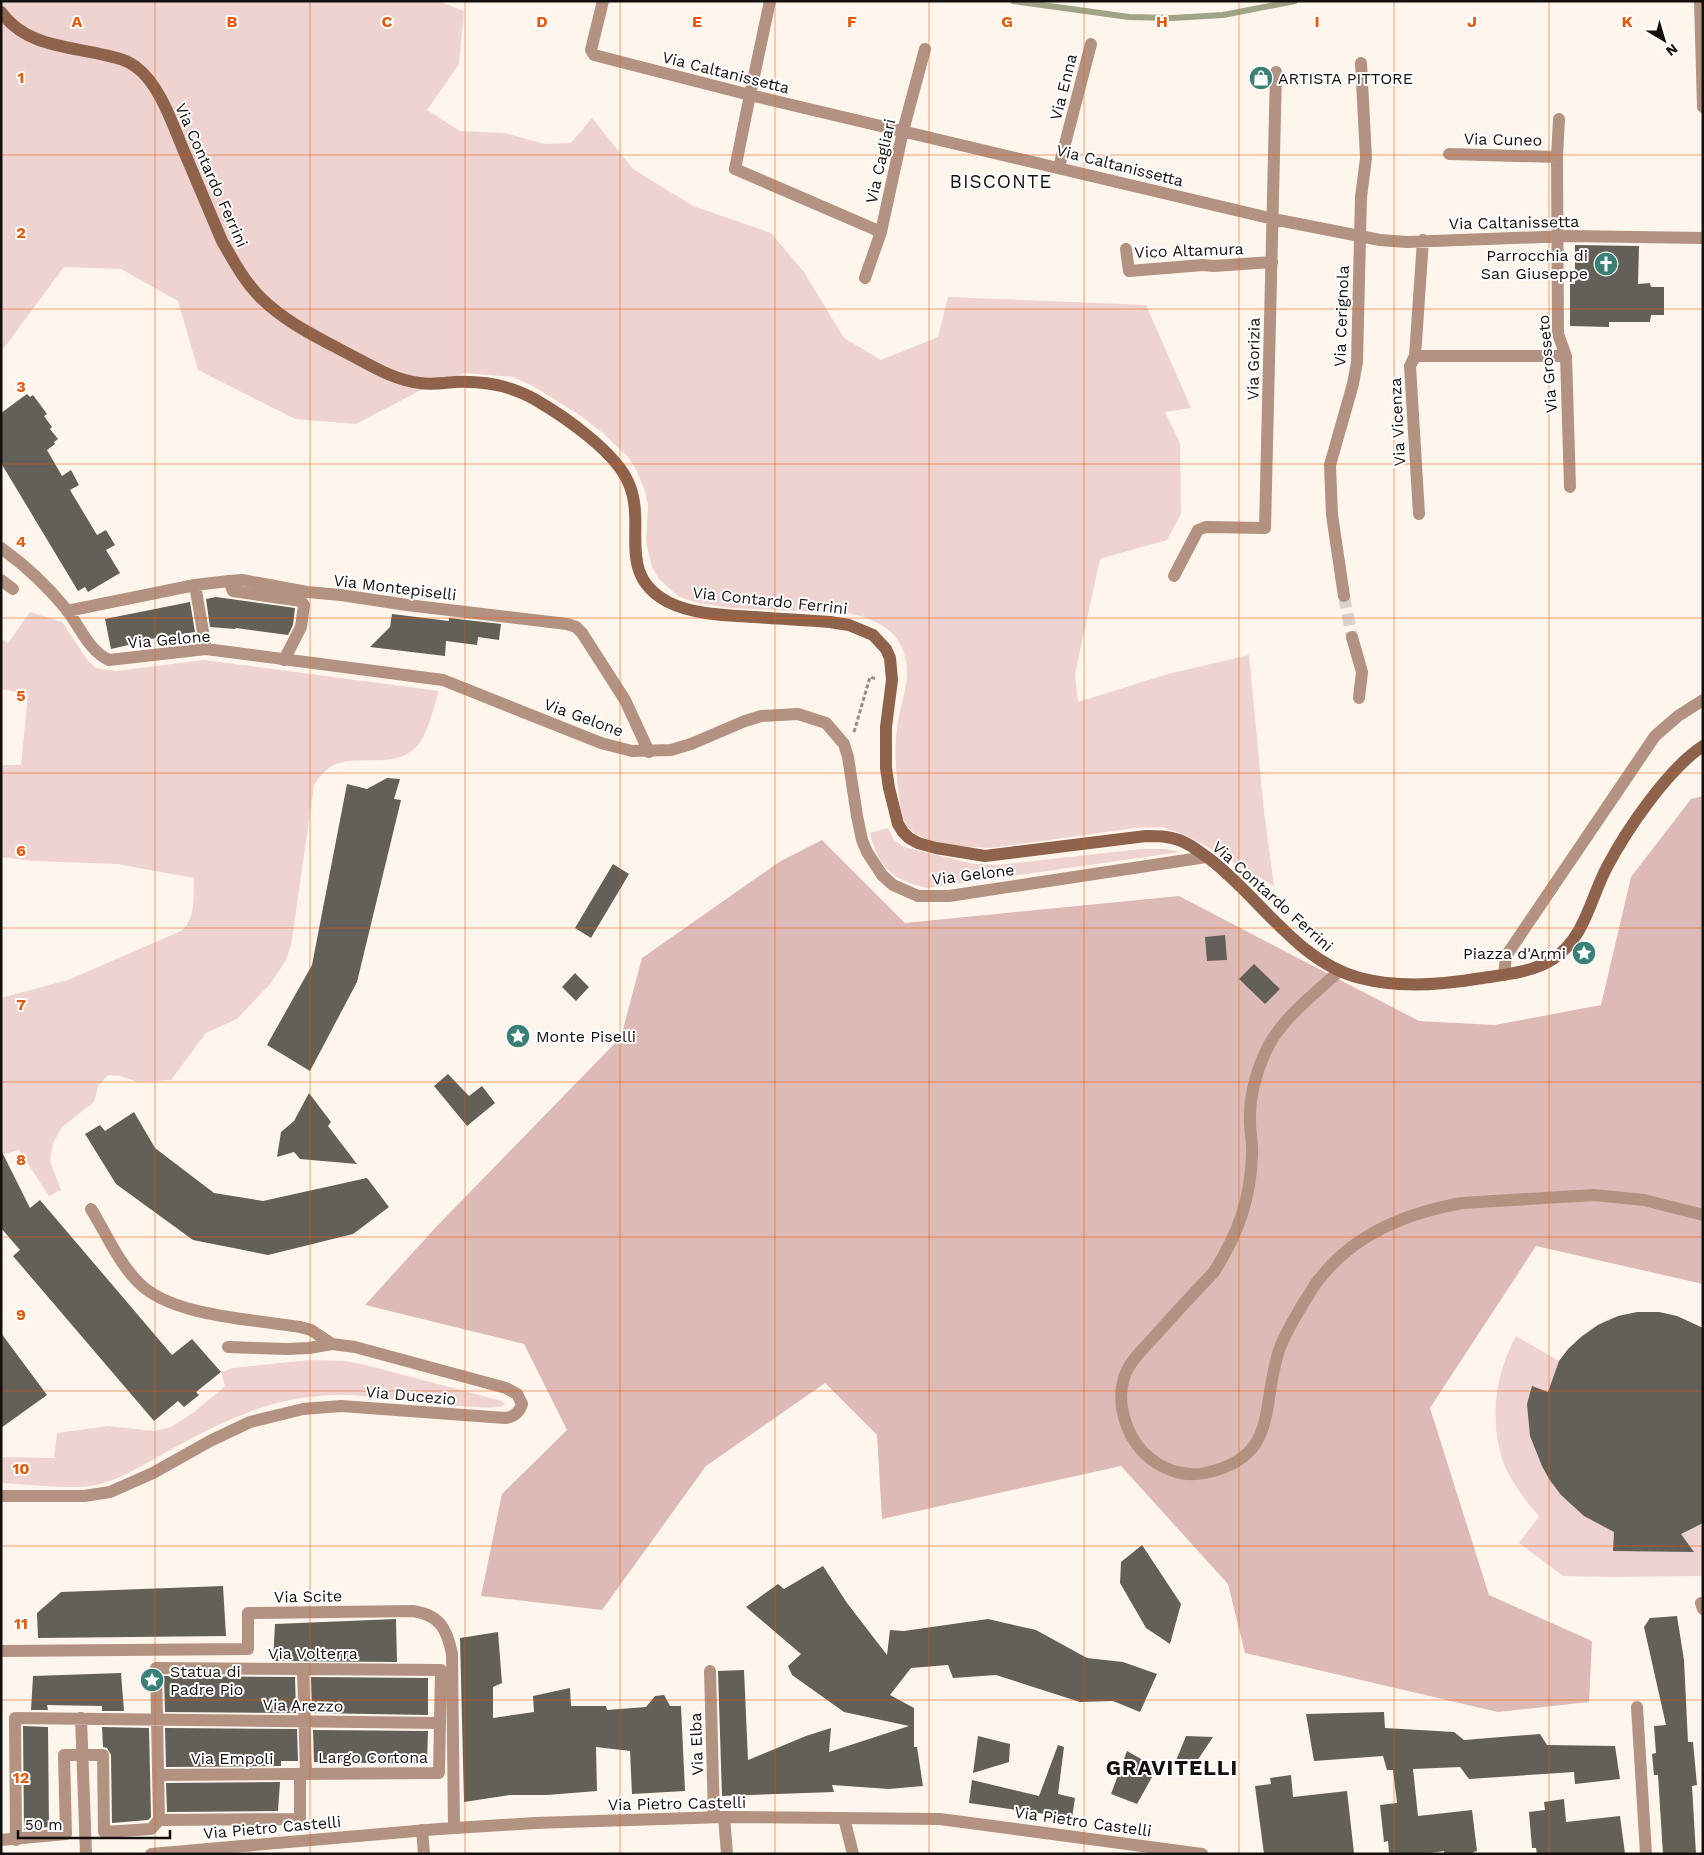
<svg xmlns="http://www.w3.org/2000/svg" width="1704" height="1855" viewBox="0 0 1704 1855" font-family="'Work Sans',sans-serif">
  <style>
    .green { fill: #eed3d0 }
    .forest { fill: #debab7 }
    .lines { fill: none; stroke-linecap: round; stroke-linejoin: round }
    .stream { stroke: #9fa487; stroke-width: 6 }
    .building { fill: #636057 }
    .pedestrian-tunnel { stroke: #dbd3cb; stroke-width: 12; stroke-dasharray: 12 6; stroke-linecap: butt }
    .path { stroke: #938d87; stroke-width: 3; stroke-dasharray: 4 2.5; stroke-linecap: butt }
    .pedestrian { stroke: #b39282; stroke-width: 12 }
    .minor { stroke: #b39282; stroke-width: 12 }
    .tertiary { stroke: #b39282; stroke-width: 12 }
    .secondary { stroke: #8f624b; stroke-width: 12 }
    .grid { fill: none; stroke: #e8590c; stroke-width: 1; stroke-opacity: 0.55 }
    .labels { text-anchor: middle; stroke-width: 4; stroke-linejoin: round; paint-order: stroke }
    .street-label { font-size: 16px; fill: #120f0c; stroke: #fff }
    .poi-label { font-size: 16px; fill: #120f0c; stroke: #fff; text-anchor: start }
    .quarter-label { font-size: 19px; letter-spacing: 1px; fill: #120f0c; stroke: #fff }
    .district-label { font-size: 21px; font-weight: bold; letter-spacing: 1px; fill: #120f0c; stroke: #fff }
    .grid-label { font-size: 16px; text-anchor: middle; font-weight: bold; fill: #e8590c; stroke: #fff; stroke-width: 4; stroke-linejoin: round; paint-order: stroke }
  </style>
  <rect width="100%" height="100%" fill="#fef6ed"/>
  <path class="green" d="M 1,1 L 438,1 L 464,11 L 459,64 L 427,110 L 460,131 L 504,133 L 545,144 L 571,143 L 592,118 L 633,169 L 693,206 L 771,233 L 804,272 L 844,338 L 881,360 L 938,337 L 948,297 L 1146,305 L 1191,408 L 1165,412 L 1180,443 L 1181,514 L 1167,540 L 1100,559 L 1075,674 L 1078,702 L 1168,674 L 1249,655 L 1264,811 L 1274,886 L 1201,843 L 1180,833 L 1162,827 L 1136,828 L 990,848 C 968,847 930,845 912,831 C 902,824 901,808 899,796 C 896,773 894,751 897,728 C 899,710 906,693 907,675 C 908,635 881,620 848,613 L 731,608 L 699,603 L 679,597 L 659,579 L 652,567 L 646,542 L 648,505 L 645,491 L 636,469 L 629,458 L 604,434 L 578,414 L 533,386 L 513,377 L 465,373 L 425,388 L 356,424 L 295,419 L 198,370 L 178,301 L 121,269 L 64,267 L 1,352 Z
    M 30,612 L 62,622 L 88,661 L 96,668 L 116,671 L 204,660 L 439,691 C 433,708 430,727 420,742 C 400,771 364,754 336,764 C 326,768 320,776 314,785 L 291,946 L 285,962 L 270,984 L 237,1019 L 206,1033 L 171,1080 L 138,1082 L 120,1076 L 108,1075 L 98,1086 L 94,1102 L 62,1127 L 53,1143 L 50,1161 L 61,1190 L 49,1196 L 19,1150 L 1,1155 L 1,998 L 68,980 L 181,931 C 196,920 193,896 194,878 L 117,864 L 34,861 L 1,857 L 1,765 L 21,765 L 28,694 L 1,689 L 1,639 L 8,643 Z
    M 888,828 L 894,840 L 904,847 L 974,864 L 998,865 L 1141,849 L 1166,849 L 1180,852 L 928,888 C 893,881 878,867 870,833 Z
    M 1659,1312 L 1677,1316 L 1703,1328 L 1703,1576 L 1611,1577 L 1563,1576 L 1519,1543 L 1539,1516 C 1527,1502 1514,1486 1506,1469 C 1488,1425 1494,1377 1516,1336 L 1559,1361 C 1574,1342 1595,1320 1620,1316 C 1633,1314 1646,1314 1659,1312 Z
    M 310,1360 L 345,1361 L 362,1364 L 502,1401 L 505,1405 C 491,1414 373,1395 347,1395 C 335,1394 321,1396 309,1397 C 258,1403 213,1426 168,1451 C 146,1463 124,1478 100,1484 C 76,1491 28,1484 1,1483 L 1,1457 L 54,1458 L 57,1433 L 108,1426 L 154,1431 L 171,1427 L 193,1413 L 225,1386 L 221,1372 L 233,1368 Z"/>
  <path class="forest" d="M 1703,796 L 1703,1284 L 1536,1246 L 1430,1408 L 1489,1595 L 1592,1641 L 1589,1702 L 1498,1712 L 1245,1653 L 1228,1584 L 1121,1466 L 882,1519 L 877,1435 L 825,1383 L 706,1466 L 602,1610 L 481,1596 L 502,1494 L 567,1430 L 524,1344 L 365,1305 L 436,1227 L 621,1037 L 642,958 L 779,862 L 822,840 L 905,923 L 1179,896 L 1419,1021 L 1495,1025 L 1601,1005 L 1631,877 L 1691,799 Z"/>
  <g class="lines">
    <path class="stream" d="M 1013,1 L 1129,17 L 1172,18 L 1223,15 L 1295,1"/>
  </g>
  <path class="building" d="M 1575,245 L 1639,246 L 1638,284 L 1650,283 L 1651,287 L 1664,287 L 1664,315 L 1651,315 L 1650,322 L 1609,322 L 1609,327 L 1570,326 L 1570,283 L 1575,284 Z
    M 27,394 L 30,397 L 33,395 L 47,414 L 44,416 L 52,427 L 50,429 L 58,439 L 54,442 L 55,444 L 47,450 L 62,476 L 71,470 L 79,485 L 70,490 L 97,535 L 106,530 L 115,545 L 106,550 L 120,573 L 88,592 L 85,587 L 78,591 L 1,463 L 1,413 Z
    M 216,597 L 295,608 L 293,625 L 288,635 L 236,628 L 235,629 L 210,627 L 206,599 Z
    M 190,602 L 195,632 L 137,641 L 137,643 L 111,649 L 105,619 Z
    M 392,614 L 449,621 L 449,618 L 501,624 L 499,640 L 478,637 L 477,645 L 446,641 L 445,656 L 370,647 L 390,627 Z
    M 387,778 L 400,779 L 394,799 L 401,800 L 357,982 L 310,1071 L 267,1045 L 312,965 L 347,784 L 367,789 Z
    M 613,864 L 629,874 L 591,938 L 575,928 Z
    M 1225,935 L 1227,960 L 1207,961 L 1205,937 Z
    M 1254,964 L 1280,989 L 1265,1004 L 1239,979 Z
    M 575,973 L 589,987 L 576,1001 L 562,987 Z
    M 448,1074 L 469,1096 L 482,1086 L 495,1103 L 467,1126 L 434,1086 Z
    M 309,1093 L 331,1122 L 328,1126 L 357,1164 L 300,1159 L 294,1152 L 277,1157 L 281,1132 L 294,1121 Z
    M 134,1112 L 155,1148 L 214,1193 L 263,1201 L 367,1178 L 389,1207 L 353,1234 L 268,1255 L 193,1240 L 116,1184 L 85,1134 L 100,1125 L 105,1131 Z
    M 1,1150 L 30,1208 L 40,1200 L 172,1355 L 192,1339 L 221,1372 L 196,1392 L 199,1395 L 184,1407 L 178,1401 L 154,1421 L 13,1256 L 20,1250 L 1,1228 Z
    M 1637,1312 L 1659,1312 L 1677,1316 L 1703,1328 L 1703,1523 L 1681,1534 L 1694,1552 L 1613,1551 L 1614,1532 L 1584,1516 L 1561,1495 L 1549,1479 L 1542,1466 L 1530,1436 L 1527,1404 L 1532,1386 L 1548,1392 L 1559,1361 L 1568,1349 L 1581,1337 L 1598,1325 L 1618,1316 Z
    M 1,1333 L 47,1395 L 1,1428 Z
    M 1142,1545 L 1181,1604 L 1170,1644 L 1146,1628 L 1120,1583 L 1121,1562 Z
    M 823,1566 L 847,1603 L 887,1655 L 890,1630 L 904,1631 L 988,1619 L 1036,1630 L 1087,1658 L 1123,1662 L 1157,1674 L 1140,1712 L 1113,1701 L 1080,1702 L 996,1675 L 953,1678 L 948,1665 L 911,1668 L 890,1695 L 914,1708 L 914,1747 L 917,1747 L 923,1786 L 889,1789 L 832,1785 L 834,1792 L 722,1796 L 718,1671 L 744,1670 L 748,1760 L 806,1736 L 831,1728 L 829,1752 L 909,1726 L 844,1712 L 792,1675 L 788,1666 L 801,1654 L 746,1607 L 778,1584 L 784,1589 Z
    M 223,1586 L 226,1636 L 38,1638 L 37,1613 L 61,1592 Z
    M 1677,1616 L 1684,1660 L 1688,1742 L 1693,1742 L 1697,1785 L 1692,1786 L 1696,1854 L 1663,1854 L 1658,1775 L 1654,1775 L 1652,1754 L 1656,1753 L 1654,1726 L 1666,1725 L 1644,1627 L 1650,1618 Z
    M 396,1619 L 397,1662 L 273,1661 L 275,1624 Z
    M 498,1632 L 502,1683 L 493,1687 L 493,1718 L 534,1712 L 533,1696 L 570,1688 L 571,1706 L 606,1706 L 607,1710 L 646,1707 L 655,1696 L 664,1695 L 670,1706 L 681,1706 L 685,1791 L 632,1794 L 630,1751 L 596,1747 L 597,1791 L 547,1795 L 510,1795 L 464,1802 L 460,1638 Z
    M 121,1673 L 124,1711 L 102,1711 L 102,1706 L 47,1705 L 48,1710 L 31,1710 L 33,1676 Z
    M 164,1676 L 295,1677 L 296,1713 L 165,1712 Z
    M 311,1677 L 428,1678 L 428,1715 L 312,1713 Z
    M 1384,1712 L 1385,1728 L 1454,1732 L 1464,1740 L 1540,1734 L 1547,1745 L 1615,1746 L 1620,1779 L 1575,1784 L 1574,1772 L 1469,1779 L 1460,1767 L 1413,1769 L 1418,1816 L 1472,1810 L 1477,1851 L 1473,1852 L 1473,1854 L 1444,1854 L 1444,1851 L 1424,1854 L 1389,1854 L 1388,1841 L 1384,1842 L 1380,1805 L 1397,1803 L 1393,1770 L 1387,1770 L 1383,1756 L 1314,1761 L 1306,1714 Z
    M 23,1726 L 48,1727 L 49,1827 L 24,1830 Z
    M 102,1727 L 149,1728 L 151,1817 L 148,1820 L 112,1823 L 111,1755 L 107,1748 L 103,1747 Z
    M 165,1728 L 297,1729 L 298,1761 L 281,1761 L 281,1766 L 166,1767 Z
    M 313,1730 L 428,1731 L 427,1764 L 314,1762 Z
    M 978,1736 L 1010,1744 L 1009,1762 L 973,1773 Z
    M 1186,1736 L 1213,1737 L 1195,1764 L 1175,1763 Z
    M 1058,1745 L 1064,1747 L 1058,1794 L 1075,1798 L 1072,1818 L 969,1803 L 972,1780 L 1039,1796 Z
    M 1127,1751 L 1157,1768 L 1137,1804 L 1111,1794 Z
    M 1291,1775 L 1293,1797 L 1347,1791 L 1354,1853 L 1264,1854 L 1255,1786 L 1271,1784 L 1270,1778 Z
    M 280,1782 L 278,1811 L 167,1812 L 166,1783 Z
    M 1564,1799 L 1566,1822 L 1620,1816 L 1625,1854 L 1537,1854 L 1536,1848 L 1532,1848 L 1529,1812 L 1545,1810 L 1544,1802 Z"/>
  <g class="lines">
    <path class="pedestrian-tunnel" d="M 1344,596 L 1352,637"/>
    <path class="path" d="M 854,732 L 870,677 L 877,679"/>
    <path class="pedestrian" d="M 750,95 L 735,169 L 881,232 L 865,278
      M 1126,249 L 1129,271 L 1203,265 L 1214,266 L 1272,262
      M 229,581 L 233,591 L 301,601 L 304,605 L 301,627 L 284,660
      M 341,595 L 407,605 L 567,624 L 576,627 L 582,633 L 625,700 L 649,752
      M 1344,596 L 1332,515 L 1330,465 L 1353,384 L 1357,362 L 1361,197 L 1366,158 L 1361,63
      M 1352,637 L 1362,672 L 1359,698
      M 157,1719 L 156,1668 L 303,1669
      M 1,1840 L 66,1834 L 64,1755 L 103,1755 L 104,1832 L 151,1829 L 159,1820 L 300,1819 L 300,1774"/>
    <path class="minor" d="M 603,1 L 591,50 L 594,55 L 750,95 L 1273,219 L 1380,240 L 1407,242 L 1568,236 L 1703,238
      M 1700,1 L 1703,107
      M 750,95 L 770,1
      M 1559,119 L 1557,157 L 1558,334 L 1566,356 L 1570,487
      M 1449,154 L 1557,157
      M 1059,167 L 1091,44
      M 881,232 L 903,131 L 925,49
      M 1415,356 L 1566,356
      M 1419,514 L 1410,366 L 1415,356 L 1423,240
      M 1,548 C 25,565 48,587 67,610 C 80,627 89,651 109,660 L 206,649 L 443,680 L 601,743 L 632,751 L 671,750 L 691,744 L 745,721 L 761,716 L 798,714 L 826,723 L 844,744 L 848,757 L 857,816 L 862,840 L 867,852 L 882,875 L 893,885 L 918,896 L 949,896 L 1206,857
      M 1174,576 L 1198,530 L 1206,527 L 1265,528 L 1276,72
      M 1,580 L 13,589
      M 195,585 L 206,649
      M 67,611 L 195,585 L 229,581 L 242,580 L 307,592 L 341,595
      M 91,1209 C 106,1233 118,1262 138,1282 C 171,1317 254,1319 300,1327 L 311,1330 L 332,1344
      M 1,1496 L 84,1496 L 110,1492 L 153,1473 L 210,1441 L 250,1422 L 303,1409 L 341,1406 L 505,1418 C 514,1417 519,1413 522,1404 L 517,1394 L 506,1388 L 355,1347 L 332,1344 L 309,1348 L 287,1349 L 228,1347
      M 1701,1603 L 1703,1609
      M 1,1651 L 248,1649 L 248,1613 L 413,1611 C 440,1615 447,1629 452,1654 L 454,1828
      M 710,1671 L 714,1817
      M 1637,1707 L 1646,1854
      M 81,1718 L 86,1854
      M 157,1719 L 159,1820
      M 158,1775 L 439,1773 L 441,1670 L 303,1669 L 306,1774
      M 724,1817 L 727,1854
      M 844,1818 L 853,1854
      M 422,1830 L 424,1854
      M 16,1840 L 15,1718 L 440,1723"/>
    <path class="tertiary" d="M 1339,971 C 1313,996 1280,1019 1265,1053 C 1255,1075 1249,1099 1250,1123 C 1250,1133 1253,1143 1252,1154 C 1251,1198 1238,1234 1214,1272 C 1194,1293 1174,1314 1155,1336 C 1144,1348 1128,1363 1124,1378 C 1116,1403 1126,1434 1143,1452 C 1159,1468 1182,1478 1205,1473 C 1283,1457 1259,1401 1281,1345 C 1287,1330 1296,1316 1304,1302 C 1310,1294 1314,1284 1321,1277 C 1356,1233 1407,1213 1462,1203 L 1594,1195 L 1644,1200 L 1703,1215
      M 1504,975 L 1506,956 L 1655,736 L 1678,716 L 1703,700
      M 151,1854 L 439,1829 L 535,1823 L 724,1817 L 940,1819 L 1202,1854"/>
    <path class="secondary" d="M 1,12 C 25,45 64,46 100,54 C 113,57 126,59 136,67 C 161,85 174,129 186,156 C 198,185 210,213 222,241 C 233,260 244,281 260,297 C 284,321 313,335 343,351 C 367,363 392,380 420,383 C 431,385 444,383 455,382 C 484,381 511,385 536,400 C 565,417 617,453 629,484 C 647,526 615,574 668,602 C 694,615 726,615 754,617 C 779,619 805,620 830,622 L 849,625 L 873,635 L 886,649 L 890,658 L 892,680 L 886,727 L 886,768 L 889,788 L 898,824 L 903,832 L 909,838 L 918,843 L 936,848 L 985,856 L 1146,836 C 1158,836 1168,836 1179,840 C 1191,844 1201,853 1211,860 C 1259,897 1299,963 1360,978 C 1398,988 1439,985 1476,979 C 1501,975 1532,973 1553,959 C 1585,938 1590,899 1607,867 C 1627,829 1668,769 1703,746"/>
  </g>
  <path class="grid" d="M 155,1 L 155,1854M 310,1 L 310,1854M 465,1 L 465,1854M 620,1 L 620,1854M 775,1 L 775,1854M 929,1 L 929,1854M 1084,1 L 1084,1854M 1239,1 L 1239,1854M 1394,1 L 1394,1854M 1549,1 L 1549,1854M 1,155 L 1703,155M 1,309 L 1703,309M 1,464 L 1703,464M 1,618 L 1703,618M 1,773 L 1703,773M 1,928 L 1703,928M 1,1082 L 1703,1082M 1,1237 L 1703,1237M 1,1391 L 1703,1391M 1,1546 L 1703,1546M 1,1700 L 1703,1700"/>
  <defs>
    <g id="shop-disc" transform="scale(1.25)"><circle r="9.5" fill="#3a8076" stroke="#fff"/><path d="M-5-2.5h2.3a2.7 3.5 0 0 1 5.4 0H5L5.5 6h-11ZM-1.5-2.5h3a1.5 2.3 0 0 0-3 0Z" fill="#fff"/></g>
    <g id="church-disc" transform="scale(1.25)"><circle r="9.5" fill="#3a8076" stroke="#fff"/><path d="M-1.2-6h2.4v3.5h3.3v2.4h-3.3V6h-2.4V-.1h-3.3v-2.4h3.3Z" fill="#fff"/></g>
    <g id="sight-disc" transform="scale(1.25)"><circle r="9.5" fill="#3a8076" stroke="#fff"/><path d="M0-6L1.8-2.2L6-1.7L2.9 1.2L3.7 5.4L0 3.3L-3.7 5.4L-2.9 1.2L-6-1.7L-1.8-2.2Z" fill="#fff"/></g>
  </defs>
  <g fill-rule="evenodd">
    <use href="#shop-disc" x="1261" y="78"/>
    <use href="#church-disc" x="1606" y="264"/>
    <use href="#sight-disc" x="1584" y="953"/>
    <use href="#sight-disc" x="518" y="1036"/>
    <use href="#sight-disc" x="152" y="1680"/>
  </g>
  <g class="labels">
    <g class="street-label">
      <text transform="translate(726 72) rotate(14)" y="6">Via Caltanissetta</text>
      <text transform="translate(1063 87) rotate(-76)" y="6">Via Enna</text>
      <text transform="translate(1503 139) rotate(1)" y="6">Via Cuneo</text>
      <text transform="translate(880 161) rotate(-77)" y="6">Via Cagliari</text>
      <text transform="translate(1120 165) rotate(14)" y="6">Via Caltanissetta</text>
      <text transform="translate(212 175) rotate(66)" y="6">Via Contardo Ferrini</text>
      <text transform="translate(1514 222) rotate(-1)" y="6">Via Caltanissetta</text>
      <text transform="translate(1189 250) rotate(-2)" y="6">Vico Altamura</text>
      <text transform="translate(1341 316) rotate(-88)" y="6">Via Cerignola</text>
      <text transform="translate(1253 359) rotate(-89)" y="6">Via Gorizia</text>
      <text transform="translate(1547 364) rotate(-95)" y="6">Via Grosseto</text>
      <text transform="translate(1397 422) rotate(-93)" y="6">Via Vicenza</text>
      <text transform="translate(395 587) rotate(7)" y="6">Via Montepiselli</text>
      <text transform="translate(770 600) rotate(6)" y="6">Via Contardo Ferrini</text>
      <text transform="translate(169 639) rotate(-5)" y="6">Via Gelone</text>
      <text transform="translate(584 717) rotate(20)" y="6">Via Gelone</text>
      <text transform="translate(973 874) rotate(-7)" y="6">Via Gelone</text>
      <text transform="translate(1273 896) rotate(42)" y="6">Via Contardo Ferrini</text>
      <text transform="translate(411 1395) rotate(5)" y="6">Via Ducezio</text>
      <text transform="translate(308 1596) rotate(-1)" y="6">Via Scite</text>
      <text x="313" y="1659">Via Volterra</text>
      <text transform="translate(303 1705) rotate(1)" y="6">Via Arezzo</text>
      <text transform="translate(696 1744) rotate(-92)" y="6">Via Elba</text>
      <text x="373" y="1763">Largo Cortona</text>
      <text x="232" y="1764">Via Empoli</text>
      <text transform="translate(677 1803) rotate(-1)" y="6">Via Pietro Castelli</text>
      <text transform="translate(1083 1821) rotate(8)" y="6">Via Pietro Castelli</text>
      <text transform="translate(272 1827) rotate(-5)" y="6">Via Pietro Castelli</text>
    </g>
    <g class="poi-label">
      <text x="1278" y="84">ARTISTA PITTORE</text>
      <text x="1588" y="261" text-anchor="end">Parrocchia di<tspan x="1588" dy="18">San Giuseppe</tspan></text>
      <text x="1566" y="959" text-anchor="end">Piazza d'Armi</text>
      <text x="536" y="1042">Monte Piselli</text>
      <text x="170" y="1677">Statua di<tspan x="170" dy="18">Padre Pio</tspan></text>
    </g>
    <g class="quarter-label">
      <text x="1001" y="188">BISCONTE</text>
    </g>
    <g class="district-label">
      <text x="1172" y="1775">GRAVITELLI</text>
    </g>
  </g>
  <g class="grid-label">
    <text x="77" y="27">A</text>
    <text x="232" y="27">B</text>
    <text x="387" y="27">C</text>
    <text x="542" y="27">D</text>
    <text x="697" y="27">E</text>
    <text x="852" y="27">F</text>
    <text x="1007" y="27">G</text>
    <text x="1162" y="27">H</text>
    <text x="1317" y="27">I</text>
    <text x="1472" y="27">J</text>
    <text x="1627" y="27">K</text>
    <text x="21" y="83">1</text>
    <text x="21" y="238">2</text>
    <text x="21" y="392">3</text>
    <text x="21" y="547">4</text>
    <text x="21" y="701">5</text>
    <text x="21" y="856">6</text>
    <text x="21" y="1010">7</text>
    <text x="21" y="1165">8</text>
    <text x="21" y="1320">9</text>
    <text x="21" y="1474">10</text>
    <text x="21" y="1629">11</text>
    <text x="21" y="1783">12</text>
  </g>
  <rect width="1704" height="1855" fill="none" stroke="#120f0c" stroke-width="5"/>
  <g transform="translate(1664 40) rotate(142)" stroke="#ffffff" stroke-width="4" paint-order="stroke">
  <path d="M0-4L9 19L0 12L-9 19Z" fill="#120f0c"/>
  <text y="-8" font-size="14" font-weight="bold" text-anchor="middle" fill="#120f0c">N</text>
  </g>
  <path d="M18 1830v8h152v-8" fill="none" stroke="#120f0c" stroke-width="2.5"/>
  <text x="25" y="1830" font-size="15" fill="#120f0c" stroke="#ffffff" stroke-width="4" paint-order="stroke">50 m</text>
</svg>
